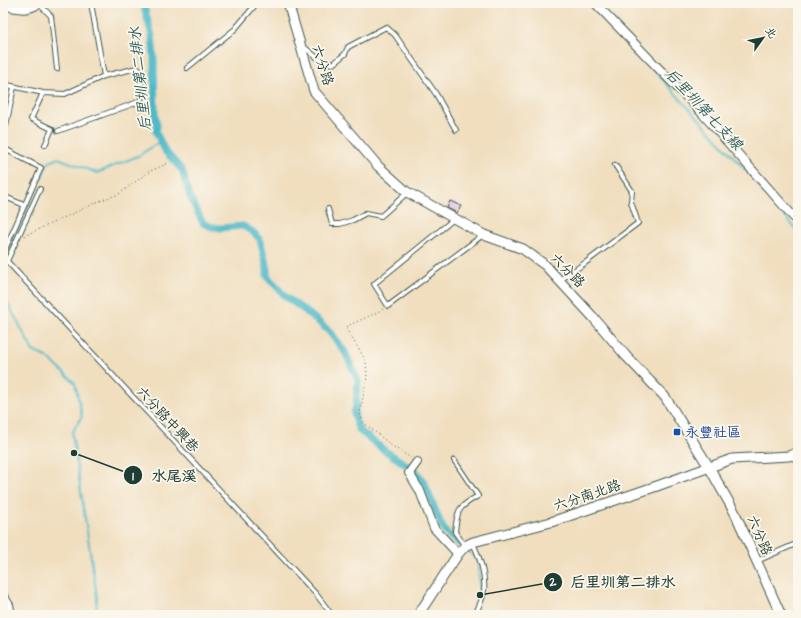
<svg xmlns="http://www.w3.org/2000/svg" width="801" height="618" viewBox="0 0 801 618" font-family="'Architects Daughter','LXGW WenKai TC',sans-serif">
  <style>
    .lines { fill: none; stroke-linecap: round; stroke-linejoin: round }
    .stream { stroke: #4cb8c7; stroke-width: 2 }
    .canal { stroke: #4cb8c7; stroke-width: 7 }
    .building { fill: #d5b1dd }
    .service-casing { stroke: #3e5549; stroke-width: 6 }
    .minor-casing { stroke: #3e5549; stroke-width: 10 }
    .tertiary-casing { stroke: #3e5549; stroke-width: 11 }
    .path { stroke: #3e5549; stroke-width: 1; stroke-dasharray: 1 3; stroke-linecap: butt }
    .service { stroke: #fff; stroke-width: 4 }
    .minor { stroke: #fff; stroke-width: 8 }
    .tertiary { stroke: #fff; stroke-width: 9 }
    .transit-dot { fill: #1a4fb4; stroke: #fbf7ec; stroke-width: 1.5 }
    .labels { text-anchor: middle; stroke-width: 3.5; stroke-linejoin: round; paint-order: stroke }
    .street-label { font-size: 14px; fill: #1f3d34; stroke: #fbf7ec }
    .transit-label { font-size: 14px; fill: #164399; stroke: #fbf7ec; text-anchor: start }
    .water-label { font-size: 15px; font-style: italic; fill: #2a5c59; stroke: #fbf7ec }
    .leader { fill: none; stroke: #1f3d34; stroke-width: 1.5 }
    .callout-dot { fill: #1f3d34; stroke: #fbf7ec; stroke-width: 1.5 }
    .mark-label { font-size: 12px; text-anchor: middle; font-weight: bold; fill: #fff }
    .callout-label { font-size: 15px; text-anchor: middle; font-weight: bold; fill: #1f3d34; stroke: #fbf7ec; stroke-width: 3.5; stroke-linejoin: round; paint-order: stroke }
  </style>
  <rect width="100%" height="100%" fill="#fbf7ec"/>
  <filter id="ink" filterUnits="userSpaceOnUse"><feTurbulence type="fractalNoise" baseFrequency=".025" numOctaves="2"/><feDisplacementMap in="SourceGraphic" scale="8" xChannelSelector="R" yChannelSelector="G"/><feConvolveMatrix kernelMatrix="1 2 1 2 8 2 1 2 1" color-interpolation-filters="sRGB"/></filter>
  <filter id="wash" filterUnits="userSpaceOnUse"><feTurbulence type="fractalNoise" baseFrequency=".012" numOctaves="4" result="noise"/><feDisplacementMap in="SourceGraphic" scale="16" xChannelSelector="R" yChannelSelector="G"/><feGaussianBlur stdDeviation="0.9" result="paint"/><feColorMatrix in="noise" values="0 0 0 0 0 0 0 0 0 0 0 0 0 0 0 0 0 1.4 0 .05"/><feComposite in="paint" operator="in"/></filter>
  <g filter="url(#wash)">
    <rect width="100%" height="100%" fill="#f0debf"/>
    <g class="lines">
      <path class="stream" d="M 628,42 L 753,178 L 798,232
        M 3,260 L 48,163 L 58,158 L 97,173 L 140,155 L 160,141
        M 3,294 L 33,351 L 48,358 L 75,383 L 82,416 L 72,433 L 97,597 L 96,615
        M 467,550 L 478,561 L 480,595 L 475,610"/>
      <path class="canal" d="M 143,3 L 152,36 L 154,58 L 155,113 L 157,126 L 156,132 L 165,151 L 182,170 L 190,197 L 203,223 L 212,227 L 221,228 L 243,226 L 253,232 L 260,239 L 267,268 L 267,276 L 286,297 L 308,313 L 328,330 L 345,352 L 358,381 L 356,406 L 354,413 L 357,426 L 360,431 L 384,450 L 417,472 L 425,484 L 441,524 L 446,533 L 459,543"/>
    </g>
    <g id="blocks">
      <path class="building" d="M 450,201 L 461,206 L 457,213 L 447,208 Z"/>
    </g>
  </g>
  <g filter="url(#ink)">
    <use href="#blocks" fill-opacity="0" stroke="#3e5549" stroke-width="1"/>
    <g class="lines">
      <g class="service-casing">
        <path id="service" d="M 38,3 L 51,16 L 57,69
          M 303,46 L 321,61 L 333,64 L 345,54 L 348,47 L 386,27 L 395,35 L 436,94 L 456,130
          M 187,68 L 235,29 L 257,3
          M 3,84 L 43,93 L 65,94 L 104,76 L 91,3
          M 43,93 L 31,119 L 52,129 L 45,145
          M 6,126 L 14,87
          M 58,131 L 141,101 L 141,72 L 137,68 L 104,76
          M 3,148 L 41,168 L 3,254
          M 3,196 L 24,205
          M 328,209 L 332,224 L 340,224 L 353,220 L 366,213 L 381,216 L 407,193
          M 454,219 L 374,284 L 388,306 L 483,235
          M 3,257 L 316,594 L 332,615
          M 7,261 L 40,189
          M 560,280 L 585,263 L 638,223 L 631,202 L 632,191 L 615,165
          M 791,457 L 798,461
          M 454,460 L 478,496 C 458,507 457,510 455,532 L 465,546
          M 473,543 C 480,558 486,574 484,591 C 483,599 478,608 475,615
          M 757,561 L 798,543"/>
      </g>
      <g class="minor-casing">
        <path id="minor" d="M 595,3 L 701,112 L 798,222
          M 417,462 L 409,473 L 420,491 L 434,528 L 458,554
          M 3,596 L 9,605 L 11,615"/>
      </g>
      <g class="tertiary-casing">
        <path id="tertiary" d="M 288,3 L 314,91 L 378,166 L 407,192 L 484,235 L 523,249 L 545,265 L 593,317 L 626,356 L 665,397 L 709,467 L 735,513 L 781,615
          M 3,5 C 15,7 28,12 38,3
          M 418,615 L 458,554 L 465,546 L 473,542 L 551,522 L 657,486 L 732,459 L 789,456 L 798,452"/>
      </g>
      <path class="path" d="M 24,236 L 102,200 L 119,194 L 150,171 L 169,163
        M 383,309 L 376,313 L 345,327 L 366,361 L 367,377 L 360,413 L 363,422 L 392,446 L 411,458"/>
      <use href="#service" class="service"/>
      <use href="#minor" class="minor"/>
      <use href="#tertiary" class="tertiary"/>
    </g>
  </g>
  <rect class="transit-dot" x="673" y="428" width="8" height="8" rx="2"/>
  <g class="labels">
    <g class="street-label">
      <text transform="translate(323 65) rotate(72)" y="5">六分路</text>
      <text transform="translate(568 270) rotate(45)" y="5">六分路</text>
      <text transform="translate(168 419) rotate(47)" y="5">六分路中興巷</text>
      <text transform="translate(587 495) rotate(-19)" y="5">六分南北路</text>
      <text transform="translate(760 535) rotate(66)" y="5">六分路</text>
    </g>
    <g class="transit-label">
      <text x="685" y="437">永豐社區</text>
    </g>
    <g class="water-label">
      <text transform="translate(140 79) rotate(-96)" y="5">后里圳第二排水</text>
      <text transform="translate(704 109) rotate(47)" y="5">后里圳第七支線</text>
    </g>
  </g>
  <path class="leader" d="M74 453L133 475M480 595L553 582"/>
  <g class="callout-dot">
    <circle cx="74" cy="453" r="4"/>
    <circle cx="480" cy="595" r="4"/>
    <circle cx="133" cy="475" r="10"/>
    <circle cx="553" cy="582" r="10"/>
  </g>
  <g class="mark-label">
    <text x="133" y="480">1</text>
    <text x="553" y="586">2</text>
  </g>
  <g class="callout-label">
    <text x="174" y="481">水尾溪</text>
    <text x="623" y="587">后里圳第二排水</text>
  </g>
  <rect width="801" height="618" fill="none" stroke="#fbf7ec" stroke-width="16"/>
  <g transform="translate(763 38) rotate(57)" stroke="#fbf7ec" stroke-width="3" paint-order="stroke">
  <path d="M0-3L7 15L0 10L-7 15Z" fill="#1f3d34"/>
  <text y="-6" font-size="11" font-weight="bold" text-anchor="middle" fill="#1f3d34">北</text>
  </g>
</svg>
